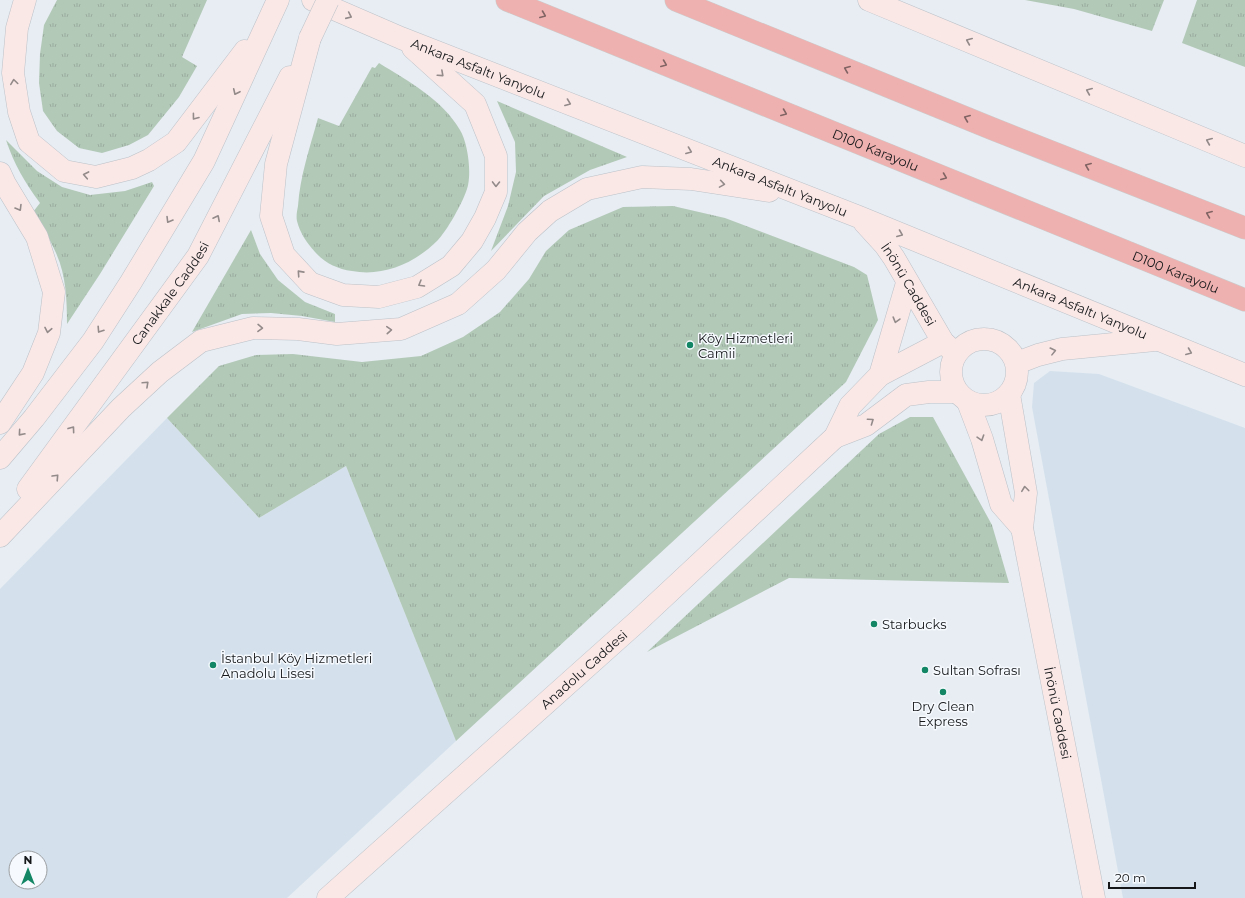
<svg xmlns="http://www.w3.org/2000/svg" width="1245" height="898" viewBox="0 0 1245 898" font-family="Montserrat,sans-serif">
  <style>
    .built { fill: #d4e1ec; fill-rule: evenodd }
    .grass { fill: url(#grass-tufts) }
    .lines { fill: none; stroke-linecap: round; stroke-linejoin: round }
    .secondary-casing { stroke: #bcc2c8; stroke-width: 23 }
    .highway-casing { stroke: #ccc; stroke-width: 23 }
    .secondary { stroke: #fae8e7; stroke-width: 22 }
    .highway { stroke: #efb1b0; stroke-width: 22 }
    .secondary-bridge-casing { stroke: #bcc2c8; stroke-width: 23; stroke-linecap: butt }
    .secondary-bridge { stroke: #fae8e7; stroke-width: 22 }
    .oneway { stroke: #826464 }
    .oneway2 { stroke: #938a8a }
    .poi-dot { fill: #138666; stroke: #f6fafe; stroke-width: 1.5 }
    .labels { text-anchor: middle; stroke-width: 3; stroke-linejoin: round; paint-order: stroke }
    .street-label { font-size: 13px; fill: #151719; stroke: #f6fafe }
    .poi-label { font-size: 13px; fill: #151719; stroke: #f6fafe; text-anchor: start }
  </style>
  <defs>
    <pattern id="grass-tufts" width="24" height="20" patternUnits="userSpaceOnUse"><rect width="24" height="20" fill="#b3c9b8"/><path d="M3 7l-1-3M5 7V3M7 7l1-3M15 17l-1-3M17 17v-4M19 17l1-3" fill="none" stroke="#99ac9e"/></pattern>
  </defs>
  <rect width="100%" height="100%" fill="#e7edf3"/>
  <path class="built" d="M 1050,371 L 1099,374 L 1245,428 L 1245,898 L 1123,898 L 1032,407 L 1034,383 Z
    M 167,418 L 259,518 L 346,466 L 456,741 L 287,898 L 0,898 L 0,589 ZM 16,858 L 40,858 L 40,882 L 16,882 Z"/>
  <path class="grass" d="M 57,0 L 207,0 L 182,57 L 197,66 L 179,97 L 148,135 L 129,145 L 102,153 L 79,148 L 57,131 L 43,111 L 39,83 L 40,54 L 44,25 Z
    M 1025,0 L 1164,0 L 1152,31 L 1074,9 Z
    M 1197,0 L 1245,0 L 1245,67 L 1182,43 Z
    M 379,63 C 408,81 442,99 460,130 C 468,143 472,174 467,189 C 463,202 447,231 437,241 C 415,263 383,277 352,271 C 337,269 325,263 315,252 C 307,243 300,233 297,221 C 296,217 297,211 298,206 C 300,176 310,147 318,118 L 339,126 L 372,67 L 375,68 Z
    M 497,101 L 627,157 L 590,170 L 544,196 L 491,251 L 508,206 L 516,172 L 515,142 Z
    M 6,140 L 37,171 L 62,187 L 90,195 L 125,191 L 152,182 L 154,186 L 100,274 L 67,324 C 67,300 66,275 56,253 C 50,239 41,225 33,212 L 40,203 C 25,183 14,164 6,140 Z
    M 673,206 L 725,218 L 854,267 L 867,275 L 878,320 L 846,382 L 456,741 L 346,466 L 259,518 L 167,418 L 219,366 L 256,355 L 293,354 L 362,362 L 421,356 L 463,337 L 500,312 L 529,279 L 546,251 L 569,230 L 623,207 Z
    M 251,230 L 260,254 L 278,280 L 305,302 L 335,314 L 335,322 L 302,316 L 271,313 L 242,314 L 192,332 Z
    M 910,417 L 933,417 L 992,525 L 1009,583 L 789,578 L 647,652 L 879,434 Z"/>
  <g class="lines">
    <g class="secondary-casing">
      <g id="secondary">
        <path d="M 25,0 L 17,28 L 13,73 L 19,112 L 29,142 L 64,171 L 96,177 L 132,168 L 149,160 L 176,142 L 245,51"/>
        <path id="s1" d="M 313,0 L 401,38 L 859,217 L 1245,375"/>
        <path d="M 869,0 L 1245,156"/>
        <path d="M 310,38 L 276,164 L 271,216 L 284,255 L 310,283 L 343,295 L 379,297 L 417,287 L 451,266 L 472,241 L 485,218 L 496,192 L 496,156 L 475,104 L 413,48"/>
        <path d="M 0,173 L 5,184 L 37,237 L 54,292 L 49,333 L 33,373 L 0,423"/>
        <path id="s2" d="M 864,222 L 885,245 L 894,258 L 943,342 L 955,353"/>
        <circle cx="984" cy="372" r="33"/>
        <path d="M 1017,363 L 1038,355 L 1062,349 L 1155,340"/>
        <path d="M 880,375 L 943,342"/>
        <path id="s3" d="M 1009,394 L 1026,493 L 1022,528 L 1094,898"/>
        <path d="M 968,402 L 982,439 L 1001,504 L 1022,528"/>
        <path d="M 835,437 L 866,425 L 906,395 L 929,392 L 957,392"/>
        <path d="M 0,458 L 34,418 L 93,341 L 131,282 L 204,161 L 278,0"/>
        <path id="s4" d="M 28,489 L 198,256 L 290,77"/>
        <path d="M 0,536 L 121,408 L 160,372 L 201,341 L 253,328 L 298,329 L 337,334 L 401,329 L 458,304 L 496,270 L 527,232 L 550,211 L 587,189 L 642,177 L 691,179 L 769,191"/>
        <path id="s5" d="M 328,898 L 639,620 L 835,437 L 850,406 L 880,375 L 907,283"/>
      </g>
    </g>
    <g class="highway-casing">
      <g id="highway">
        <path id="s6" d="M 507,0 L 1245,300"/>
        <path d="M 676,0 L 993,129 L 1245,228"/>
      </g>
    </g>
    <use href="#secondary" class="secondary"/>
    <use href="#highway" class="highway"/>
    <g class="secondary-bridge-casing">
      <path id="secondary-bridge" d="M 310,38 L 328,0"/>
    </g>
    <use href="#secondary-bridge" class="secondary-bridge"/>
  </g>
  <defs><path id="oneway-chevron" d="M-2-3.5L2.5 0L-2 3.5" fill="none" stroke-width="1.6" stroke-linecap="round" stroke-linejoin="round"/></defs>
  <g class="oneway">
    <use href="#oneway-chevron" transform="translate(543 15) rotate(22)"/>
    <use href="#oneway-chevron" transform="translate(664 64) rotate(22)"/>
    <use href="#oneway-chevron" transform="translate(847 69) rotate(-158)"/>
    <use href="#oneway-chevron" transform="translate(784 113) rotate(22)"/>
    <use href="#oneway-chevron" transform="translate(967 118) rotate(-158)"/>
    <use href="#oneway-chevron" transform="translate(1088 166) rotate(-158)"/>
    <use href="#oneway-chevron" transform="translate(944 177) rotate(22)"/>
    <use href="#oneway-chevron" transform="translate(1209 214) rotate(-158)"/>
  </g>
  <g class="oneway2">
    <use href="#oneway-chevron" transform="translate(349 16) rotate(24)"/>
    <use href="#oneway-chevron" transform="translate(969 41) rotate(-157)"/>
    <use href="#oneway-chevron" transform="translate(441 74) rotate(42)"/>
    <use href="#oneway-chevron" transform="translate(14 82) rotate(-98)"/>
    <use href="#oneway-chevron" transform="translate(1089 91) rotate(-157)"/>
    <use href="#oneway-chevron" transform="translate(236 92) rotate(115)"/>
    <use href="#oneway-chevron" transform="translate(568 103) rotate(21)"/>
    <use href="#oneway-chevron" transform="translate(195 117) rotate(127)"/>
    <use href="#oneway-chevron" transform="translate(1209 141) rotate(-157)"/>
    <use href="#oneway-chevron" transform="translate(689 151) rotate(21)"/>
    <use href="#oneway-chevron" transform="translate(86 175) rotate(-169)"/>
    <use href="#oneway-chevron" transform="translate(496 184) rotate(91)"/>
    <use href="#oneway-chevron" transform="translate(722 184) rotate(9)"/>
    <use href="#oneway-chevron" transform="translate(19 208) rotate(59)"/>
    <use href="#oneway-chevron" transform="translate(217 218) rotate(-63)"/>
    <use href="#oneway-chevron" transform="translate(169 220) rotate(121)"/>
    <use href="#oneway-chevron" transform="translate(900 234) rotate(22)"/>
    <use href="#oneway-chevron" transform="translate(300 273) rotate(-132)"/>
    <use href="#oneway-chevron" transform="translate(421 284) rotate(150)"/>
    <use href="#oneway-chevron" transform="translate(896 320) rotate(106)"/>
    <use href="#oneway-chevron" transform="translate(260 328) rotate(1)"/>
    <use href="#oneway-chevron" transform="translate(48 330) rotate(101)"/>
    <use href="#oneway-chevron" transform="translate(100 330) rotate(123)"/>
    <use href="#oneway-chevron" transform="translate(389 330) rotate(-4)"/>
    <use href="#oneway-chevron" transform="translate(1053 351) rotate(-14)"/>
    <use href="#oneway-chevron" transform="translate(1189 352) rotate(22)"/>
    <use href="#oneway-chevron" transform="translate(146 384) rotate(-43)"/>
    <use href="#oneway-chevron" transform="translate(871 421) rotate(-35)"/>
    <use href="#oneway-chevron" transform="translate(72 429) rotate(-54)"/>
    <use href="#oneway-chevron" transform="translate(21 433) rotate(131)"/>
    <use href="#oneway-chevron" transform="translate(981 438) rotate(72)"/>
    <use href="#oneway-chevron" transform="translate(56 477) rotate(-47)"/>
    <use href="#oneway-chevron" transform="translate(1025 489) rotate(-97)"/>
  </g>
  <g class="poi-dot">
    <circle cx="690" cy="345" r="4"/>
    <circle cx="874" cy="624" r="4"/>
    <circle cx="213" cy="665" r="4"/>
    <circle cx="925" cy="670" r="4"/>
    <circle cx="943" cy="692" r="4"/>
  </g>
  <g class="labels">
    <g class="street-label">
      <text dy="5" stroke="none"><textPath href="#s1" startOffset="179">Ankara Asfaltı Yanyolu</textPath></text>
      <text dy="5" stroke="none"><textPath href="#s6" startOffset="398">D100 Karayolu</textPath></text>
      <text dy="5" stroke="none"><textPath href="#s1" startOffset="503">Ankara Asfaltı Yanyolu</textPath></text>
      <text dy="5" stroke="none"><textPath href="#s6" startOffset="722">D100 Karayolu</textPath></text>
      <text dy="5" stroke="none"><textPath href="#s2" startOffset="77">İnönü Caddesi</textPath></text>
      <text dy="5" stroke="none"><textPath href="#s4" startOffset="242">Canakkale Caddesi</textPath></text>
      <text dy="5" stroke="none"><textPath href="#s1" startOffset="827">Ankara Asfaltı Yanyolu</textPath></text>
      <text dy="5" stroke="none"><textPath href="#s5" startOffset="343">Anadolu Caddesi</textPath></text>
      <text dy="5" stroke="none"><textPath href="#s3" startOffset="324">İnönü Caddesi</textPath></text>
    </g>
    <g class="poi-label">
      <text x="698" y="343">Köy Hizmetleri<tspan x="698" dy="15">Camii</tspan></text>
      <text x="882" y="629">Starbucks</text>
      <text x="221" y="663">İstanbul Köy Hizmetleri<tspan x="221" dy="15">Anadolu Lisesi</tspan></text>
      <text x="933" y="675">Sultan Sofrası</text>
      <text x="943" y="711" text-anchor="middle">Dry Clean<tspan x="943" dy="15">Express</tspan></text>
    </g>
  </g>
  <g transform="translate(28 870)"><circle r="19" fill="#f6fafe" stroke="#9c9fa2"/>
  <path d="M0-3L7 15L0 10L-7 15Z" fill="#138666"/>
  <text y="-6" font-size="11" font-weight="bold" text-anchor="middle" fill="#151719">N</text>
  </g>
  <path d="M1109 882v6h86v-6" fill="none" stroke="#151719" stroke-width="2"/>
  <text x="1115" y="882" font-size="12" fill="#151719" stroke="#f6fafe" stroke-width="3" paint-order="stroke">20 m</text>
</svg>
